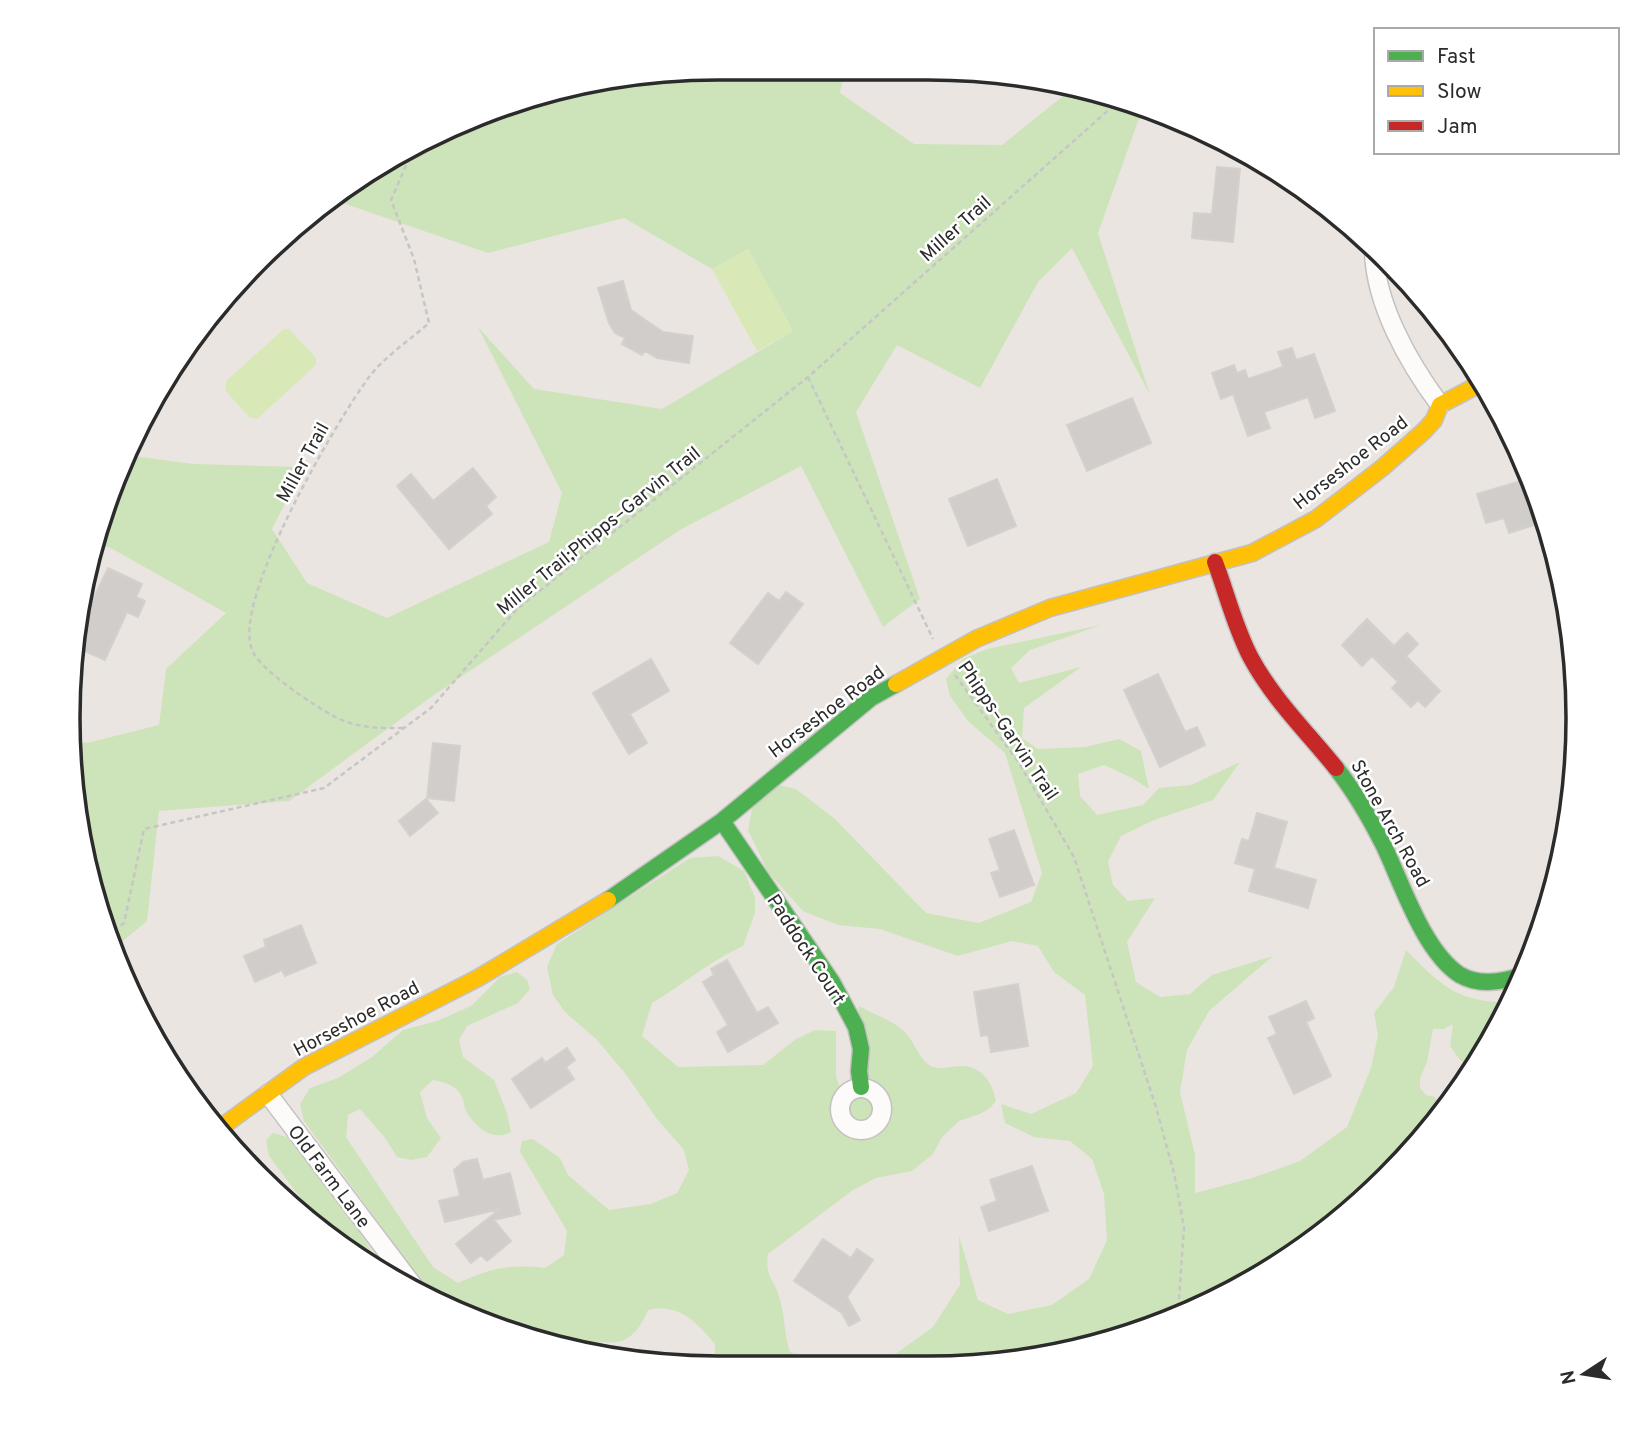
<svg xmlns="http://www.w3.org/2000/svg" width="1647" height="1437" viewBox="0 0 1647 1437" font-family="Overpass,sans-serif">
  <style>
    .green { fill: #cde4ba }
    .pitch { fill: #d8e8b7 }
    .building { fill: #d0cdca; stroke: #d4d1cd; stroke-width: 2 }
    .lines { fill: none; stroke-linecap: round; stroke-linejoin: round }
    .street-casing { stroke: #c3c1c1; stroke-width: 21 }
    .fast-casing { stroke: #c3c1c1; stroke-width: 19 }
    .slow-casing { stroke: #c3c1c1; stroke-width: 19 }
    .jam-casing { stroke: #c3c1c1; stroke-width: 19 }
    .path { stroke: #c6c6c6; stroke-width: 2.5; stroke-dasharray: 5 3.5; stroke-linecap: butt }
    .street { stroke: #fcfbfa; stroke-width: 18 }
    .fast { stroke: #4caf50; stroke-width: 16 }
    .slow { stroke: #ffc107; stroke-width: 16 }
    .jam { stroke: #c62828; stroke-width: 16 }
    .labels { text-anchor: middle; stroke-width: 5; stroke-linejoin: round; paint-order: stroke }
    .street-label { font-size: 19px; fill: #2b2b2b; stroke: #fff }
    .rim { fill: none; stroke: #2b2b2b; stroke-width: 3.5 }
  </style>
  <rect width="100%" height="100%" fill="#eae5e0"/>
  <path class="green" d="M 719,68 L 844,71 L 840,93 L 914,144 L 1002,145 L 1073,88 L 1138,103 L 1150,108 L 1138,121 L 1098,233 L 1150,395 L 1072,248 L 1038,282 L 980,388 L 897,345 L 856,412 L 920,599 L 883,627 L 801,466 L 680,530 L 431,697 L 289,801 L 159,811 L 147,921 L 113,949 L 103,927 L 70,761 L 70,740 L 87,743 L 159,725 L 166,669 L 226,613 L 109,547 L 97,546 L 118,469 L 126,455 L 193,464 L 303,467 L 272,529 L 307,583 L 387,618 L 549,542 L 562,493 L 478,327 L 534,389 L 662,409 L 793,331 L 748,249 L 712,269 L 624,218 L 488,253 L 334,200 L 431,135 L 551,90 Z
    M 1101,625 L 1030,650 L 1011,668 L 1019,683 L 1081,667 L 1024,708 L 1022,738 L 1038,749 L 1085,747 L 1119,739 L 1141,751 L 1149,789 L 1132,778 L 1104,765 L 1078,774 L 1080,796 L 1097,815 L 1143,805 L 1159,788 L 1191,785 L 1240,762 L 1213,800 L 1154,820 L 1121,836 L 1108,861 L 1113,885 L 1128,901 L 1155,898 L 1127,942 L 1136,982 L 1160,997 L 1190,994 L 1212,975 L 1273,956 L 1209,1011 L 1187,1050 L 1180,1092 L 1195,1155 L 1195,1193 L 1252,1178 L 1300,1161 L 1347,1127 L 1371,1068 L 1378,1035 L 1374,1013 L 1394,987 L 1406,950 C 1441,986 1460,1004 1513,1002 L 1473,1069 L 1460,1060 L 1450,1046 L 1453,1024 L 1444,1029 L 1433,1029 L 1427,1062 L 1420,1078 L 1420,1088 L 1426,1095 L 1435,1097 L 1443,1116 L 1357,1208 L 1253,1282 L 1137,1334 L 971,1367 L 715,1368 L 715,1344 C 696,1322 680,1303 648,1310 C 625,1364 601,1329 572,1350 L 470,1319 L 436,1301 L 304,1121 L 300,1104 L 310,1088 L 338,1078 L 372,1057 L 403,1030 L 437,1021 L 471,1006 L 500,977 L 517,972 L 527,980 L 530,989 L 518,1003 L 467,1026 L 459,1040 L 463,1057 L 494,1080 L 507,1113 L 511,1132 C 493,1142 476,1128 466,1111 C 464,1106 464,1100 461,1095 C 455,1085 444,1082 433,1080 L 420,1092 L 427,1118 L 441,1138 L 427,1157 L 411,1160 L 397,1157 L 385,1138 L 360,1109 L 348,1115 L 346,1137 L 433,1267 L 458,1283 C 491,1268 509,1264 545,1268 L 564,1255 L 567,1231 L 520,1152 L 522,1141 L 533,1139 L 560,1158 L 568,1175 L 609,1210 L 651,1204 L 677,1193 L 689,1170 L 684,1150 L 657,1119 L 625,1073 L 596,1039 L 565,1012 L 553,995 L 547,967 L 557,944 L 690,858 L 718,856 L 744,871 L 755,898 L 755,913 L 743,946 C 710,961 684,984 652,1003 L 642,1036 L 678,1067 L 763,1065 L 796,1039 L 815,1030 L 836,1031 L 836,1076 L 843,1098 L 853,1084 L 859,1006 C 873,1014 895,1021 906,1033 C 915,1043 918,1057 929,1065 C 939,1071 950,1066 961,1066 C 981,1065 993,1083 996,1101 L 990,1108 L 980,1114 L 959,1121 L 942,1137 L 933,1154 L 912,1171 L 876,1178 L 853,1190 L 768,1254 C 765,1277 773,1277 779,1296 C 785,1315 784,1334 790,1352 L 808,1358 L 824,1355 L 852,1366 L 894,1355 L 933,1327 L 960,1285 L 959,1236 L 978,1300 L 1008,1314 L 1052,1305 L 1089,1279 L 1107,1240 L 1104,1194 L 1092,1159 L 1070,1141 L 1034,1137 L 1005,1123 L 1001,1104 L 1031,1114 L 1076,1093 L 1093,1066 L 1085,995 L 1054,972 L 1038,946 L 1012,941 L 958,956 L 880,929 L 838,925 L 803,911 L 768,872 L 748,830 L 753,803 L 778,785 L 796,789 L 835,819 L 926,913 L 979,923 L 1031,902 L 1042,873 L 1005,753 L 968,721 L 950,696 L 946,679 L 963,659 L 987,649 Z
    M 273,1133 L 287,1137 L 354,1222 L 386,1275 L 358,1259 L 330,1237 L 269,1156 L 266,1140 Z"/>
  <path class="pitch" d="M 748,249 L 793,331 L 757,351 L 712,269 Z
    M 284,329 L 289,329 L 316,358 L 316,365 L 257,419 L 249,417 L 226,391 L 226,381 Z"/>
  <path class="building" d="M 1217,167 L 1240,169 L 1233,242 L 1192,238 L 1194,213 L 1212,214 Z
    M 623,281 L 631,310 L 663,332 L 693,336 L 689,363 L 657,358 L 645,351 L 642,355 L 622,344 L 625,338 L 615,333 L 609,323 L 598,288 Z
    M 1292,348 L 1296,360 L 1314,354 L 1335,411 L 1315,418 L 1308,397 L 1264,412 L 1270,428 L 1248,436 L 1233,394 L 1221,399 L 1212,373 L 1234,365 L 1237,373 L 1245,370 L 1248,379 L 1283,367 L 1278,352 Z
    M 1132,398 L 1151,443 L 1087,471 L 1067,425 Z
    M 473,468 L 496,497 L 486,506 L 492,514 L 449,549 L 397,486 L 411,474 L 433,501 Z
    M 997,479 L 1016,526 L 968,546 L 949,499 Z
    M 1528,479 L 1544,510 L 1547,521 L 1509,533 L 1504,518 L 1486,523 L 1477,494 Z
    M 108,568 L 142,584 L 136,597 L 145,601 L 138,617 L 127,612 L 105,660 L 73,646 L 77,621 L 82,623 Z
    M 786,592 L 803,604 L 758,664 L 730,643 L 768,593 L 779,601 Z
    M 1367,619 L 1394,646 L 1407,633 L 1418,644 L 1406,656 L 1440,691 L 1425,707 L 1418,700 L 1411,707 L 1392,688 L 1398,682 L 1372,656 L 1362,666 L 1342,645 Z
    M 651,659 L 669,691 L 630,714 L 647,743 L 629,754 L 593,693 Z
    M 1158,674 L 1185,732 L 1197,727 L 1205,745 L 1160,767 L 1124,690 Z
    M 433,743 L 460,746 L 454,801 L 427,798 Z
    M 426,799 L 438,813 L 410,836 L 399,821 Z
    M 1257,813 L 1287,822 L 1274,868 L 1316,880 L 1308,908 L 1249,891 L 1255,869 L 1235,863 L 1242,839 L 1249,841 Z
    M 1014,830 L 1034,885 L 1000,897 L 991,873 L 1000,870 L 989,839 Z
    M 301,925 L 316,963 L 285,976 L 282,970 L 255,982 L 244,956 L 266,947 L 264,940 Z
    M 727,960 L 757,1013 L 768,1007 L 778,1023 L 728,1052 L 717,1032 L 728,1025 L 703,982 L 714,975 L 711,969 Z
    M 1018,984 L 1028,1046 L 991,1052 L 988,1035 L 981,1036 L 974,992 Z
    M 1306,1001 L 1314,1018 L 1306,1022 L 1331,1076 L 1294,1094 L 1268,1038 L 1277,1034 L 1269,1017 Z
    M 567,1048 L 575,1060 L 566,1067 L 574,1079 L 531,1108 L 512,1079 L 542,1058 L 545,1063 Z
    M 477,1159 L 483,1180 L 510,1173 L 520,1214 L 494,1220 L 511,1241 L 487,1261 L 481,1255 L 471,1263 L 456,1244 L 500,1209 L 445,1222 L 439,1201 L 460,1196 L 454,1170 L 463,1162 Z
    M 1032,1166 L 1048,1211 L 989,1231 L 981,1207 L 997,1201 L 990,1180 Z
    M 823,1239 L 851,1258 L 857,1249 L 873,1260 L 847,1297 L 860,1320 L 849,1326 L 842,1313 L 794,1281 Z"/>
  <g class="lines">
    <g class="street-casing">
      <path id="street" d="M 1374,248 C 1374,302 1408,362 1440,405
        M840 1109a21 21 0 1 1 42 0a21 21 0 1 1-42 0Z
        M 268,1094 L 417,1291"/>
    </g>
    <g class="fast-casing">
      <path id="fast" d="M 1336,768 C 1355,792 1370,818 1384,846 C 1402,884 1424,952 1460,975 C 1479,986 1503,982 1523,975
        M 722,821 L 832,982 L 856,1027 L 861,1049 L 859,1071 L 861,1087
        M 608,900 L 722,821 L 871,698 L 896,684"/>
    </g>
    <g class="slow-casing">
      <path id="slow" d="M 896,684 L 976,639 L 1050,608 L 1252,553 L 1316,519 L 1382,468 L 1424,431 L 1434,420 L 1440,405 L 1478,385
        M 220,1128 L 304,1067 L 478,978 L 608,900"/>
    </g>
    <g class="jam-casing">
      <path id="jam" d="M 1215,562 C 1227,594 1235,628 1251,658 C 1273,699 1307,732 1336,768"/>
    </g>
    <path class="path" d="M 808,377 L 933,639
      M 955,675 L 1019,763 L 1074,857 L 1156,1107 L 1174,1173 L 1184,1227 L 1179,1300 L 1175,1317
      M 403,728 C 352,729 342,723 300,695 C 287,686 260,666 253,652 C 228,604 338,419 369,377 C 383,358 411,339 429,323 L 414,259 L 391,200 L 414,147
      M 107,936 L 124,923 L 144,829 L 324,788 L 404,728 L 431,708 L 517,609 L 808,377 L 1121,99"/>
    <use href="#street" class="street"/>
    <use href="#fast" class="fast"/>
    <use href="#slow" class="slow"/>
    <use href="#jam" class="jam"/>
  </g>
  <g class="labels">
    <g class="street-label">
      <text transform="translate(955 228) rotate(-42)" y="7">Miller Trail</text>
      <text transform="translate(302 462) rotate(-61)" y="7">Miller Trail</text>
      <text transform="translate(1350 462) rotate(-38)" y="7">Horseshoe Road</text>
      <text transform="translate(598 530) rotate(-39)" y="7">Miller Trail;Phipps–Garvin Trail</text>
      <text transform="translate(826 711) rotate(-37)" y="7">Horseshoe Road</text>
      <text transform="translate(1009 730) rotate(56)" y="7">Phipps–Garvin Trail</text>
      <text transform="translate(1391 823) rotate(61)" y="7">Stone Arch Road</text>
      <text transform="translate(807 949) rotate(57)" y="7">Paddock Court</text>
      <text transform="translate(356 1018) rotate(-28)" y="7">Horseshoe Road</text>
      <text transform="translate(330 1176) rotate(53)" y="7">Old Farm Lane</text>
    </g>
  </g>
  <path d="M0 0H1647V1437H0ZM718 80H928A638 638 0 0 1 1566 718V718A638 638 0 0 1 928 1356H718A638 638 0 0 1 80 718V718A638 638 0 0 1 718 80Z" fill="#fff" fill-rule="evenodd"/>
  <path class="rim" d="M718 80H928A638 638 0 0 1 1566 718V718A638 638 0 0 1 928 1356H718A638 638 0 0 1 80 718V718A638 638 0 0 1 718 80Z"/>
  <rect x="1374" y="28" width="245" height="126" fill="#ffffff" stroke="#aaaaaa" stroke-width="2"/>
  <rect x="1388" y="51" width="35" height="10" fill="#4caf50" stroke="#aaaaaa" stroke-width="2"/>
  <text x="1437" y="63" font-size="21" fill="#2b2b2b">Fast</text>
  <rect x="1388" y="86" width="35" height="10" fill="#ffc107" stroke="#aaaaaa" stroke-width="2"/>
  <text x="1437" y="98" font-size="21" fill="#2b2b2b">Slow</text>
  <rect x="1388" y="121" width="35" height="10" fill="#c62828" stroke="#aaaaaa" stroke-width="2"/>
  <text x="1437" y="133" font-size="21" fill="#2b2b2b">Jam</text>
  <g transform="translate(1584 1374) rotate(258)" stroke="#ffffff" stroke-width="5" paint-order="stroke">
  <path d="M0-5L12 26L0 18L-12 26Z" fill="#2b2b2b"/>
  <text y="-10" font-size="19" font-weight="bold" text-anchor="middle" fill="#2b2b2b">N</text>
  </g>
</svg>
